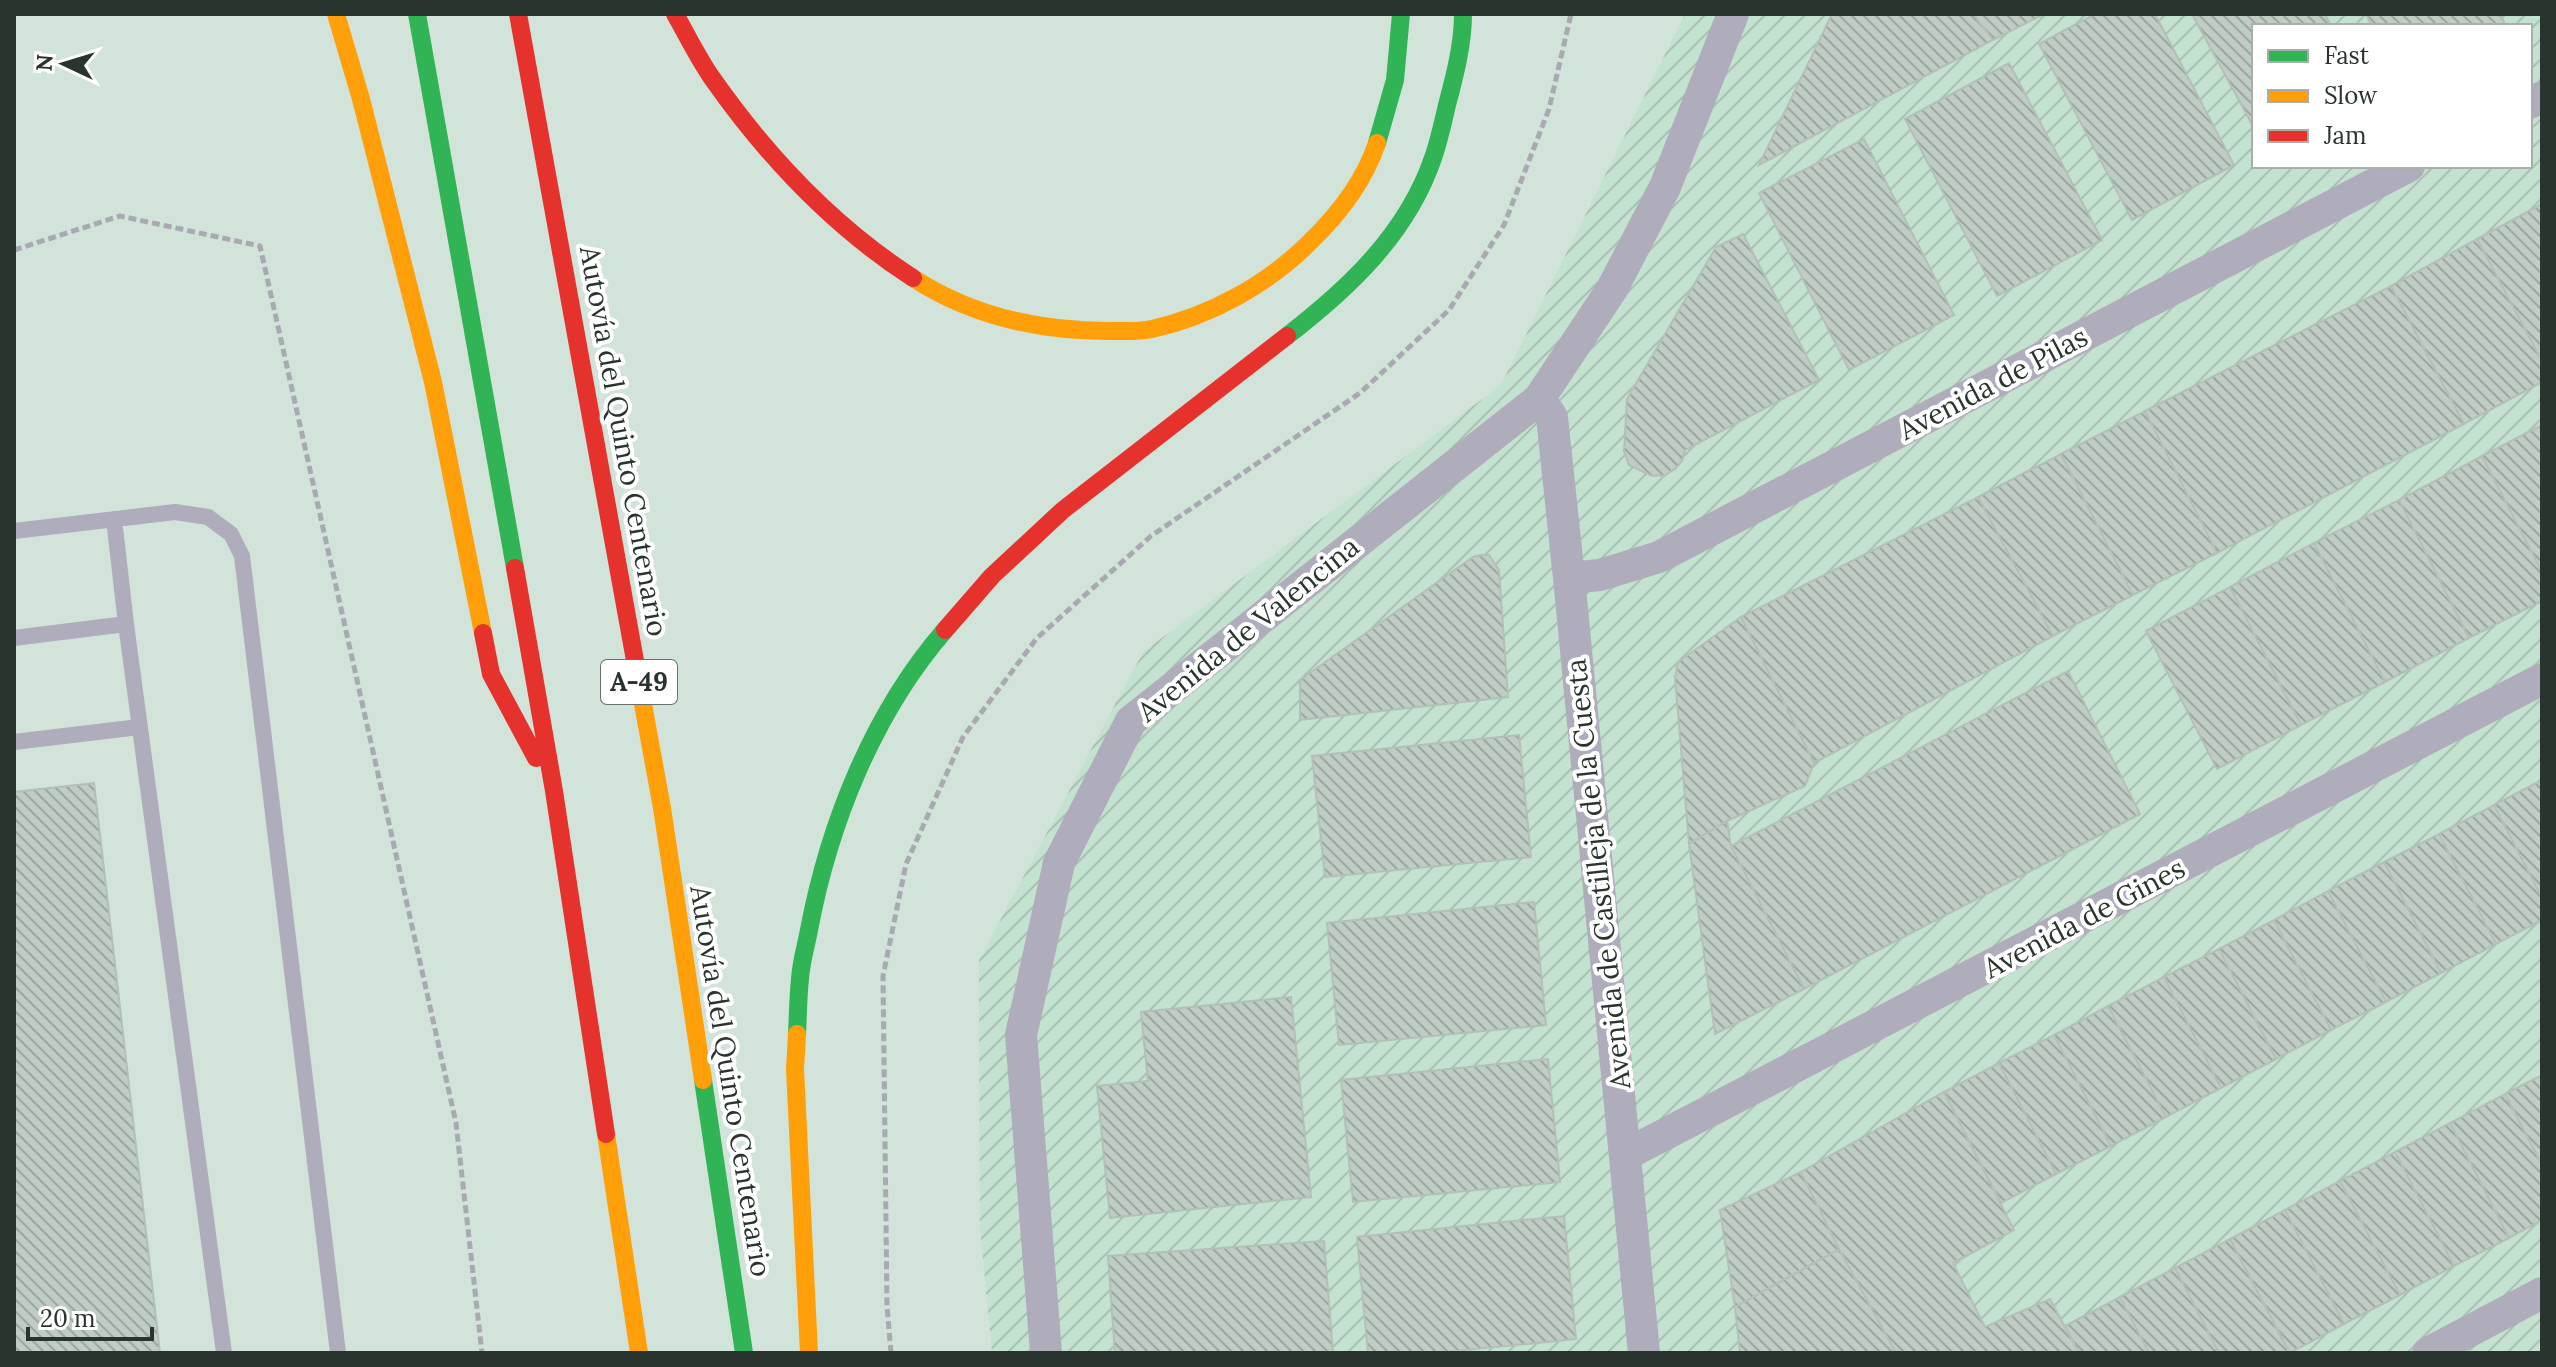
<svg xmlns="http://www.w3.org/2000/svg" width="2556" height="1367" viewBox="0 0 2556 1367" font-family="Lora,serif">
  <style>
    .industrial { fill: url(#industrial-furrows); fill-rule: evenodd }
    .building { fill: url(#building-back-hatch); stroke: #b2c0b7; stroke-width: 2 }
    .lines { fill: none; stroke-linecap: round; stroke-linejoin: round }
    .path { stroke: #a8a9b1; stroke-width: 5; stroke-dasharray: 8 4; stroke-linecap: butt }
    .lane { stroke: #afadbc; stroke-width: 16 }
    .street { stroke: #afadbc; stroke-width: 32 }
    .fast { stroke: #30b455; stroke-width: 18 }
    .slow { stroke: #ff9f0a; stroke-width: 18 }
    .jam { stroke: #e5322d; stroke-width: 18 }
    .labels { text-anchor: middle; stroke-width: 8; stroke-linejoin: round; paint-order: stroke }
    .shield { fill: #fff; stroke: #68716c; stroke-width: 2 }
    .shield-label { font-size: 26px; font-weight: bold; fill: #28342d }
    .street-label { font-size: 28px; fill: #28342d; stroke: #fff }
  </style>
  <defs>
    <pattern id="industrial-furrows" width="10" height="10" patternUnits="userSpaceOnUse" patternTransform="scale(2)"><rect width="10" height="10" fill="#c4e2d0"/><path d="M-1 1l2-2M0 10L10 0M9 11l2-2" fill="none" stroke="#a8c2b3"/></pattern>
    <pattern id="building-back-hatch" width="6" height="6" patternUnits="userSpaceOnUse" patternTransform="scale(2)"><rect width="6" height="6" fill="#bfcdc5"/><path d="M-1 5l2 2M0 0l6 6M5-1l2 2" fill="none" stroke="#9ba7a0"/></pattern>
  </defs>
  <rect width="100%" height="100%" fill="#d2e4d9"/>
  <path class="industrial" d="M 1685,14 L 2542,14 L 2542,1353 L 992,1353 L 980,1228 L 979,960 L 1143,652 L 1501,385 ZM 2254,26 L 2530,26 L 2530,166 L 2254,166 Z"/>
  <path class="building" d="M 1832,14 L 1973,14 L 1993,40 L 1759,165 Z
    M 1973,14 L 2044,14 L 1993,40 Z
    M 2095,14 L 2155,14 L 2234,165 L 2132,220 L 2039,44 Z
    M 2192,14 L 2325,14 L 2331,26 L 2254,26 L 2254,128 Z
    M 2366,14 L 2500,14 L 2506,26 L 2372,26 Z
    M 2009,63 L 2102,240 L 1997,296 L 1905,119 Z
    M 1864,139 L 1954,315 L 1849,370 L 1759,193 Z
    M 2542,204 L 2542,361 L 2477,239 Z
    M 1743,234 L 1819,380 L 1685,450 L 1682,461 L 1675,469 L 1665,475 L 1652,476 L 1629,465 L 1624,451 L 1627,399 L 1716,247 Z
    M 2477,239 L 2542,361 L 2542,382 L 2464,424 L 2391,286 Z
    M 2391,286 L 2464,424 L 2217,553 L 2145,411 Z
    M 2145,411 L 2217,553 L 2133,595 L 2061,454 Z
    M 2542,425 L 2542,572 L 2482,456 Z
    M 2061,454 L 2133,595 L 2053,636 L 1978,497 Z
    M 2482,456 L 2542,572 L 2542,601 L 2469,638 L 2399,500 Z
    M 1978,497 L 2053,636 L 1814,763 L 1741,617 Z
    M 2399,500 L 2469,638 L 2385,682 L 2314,543 Z
    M 2314,543 L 2385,682 L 2301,725 L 2230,587 Z
    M 1481,555 L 1489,555 L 1499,570 L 1508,697 L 1300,720 L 1300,680 L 1473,557 Z
    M 2230,587 L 2301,725 L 2217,769 L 2146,631 Z
    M 1741,617 L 1814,763 L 1805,786 L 1727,821 L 1689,844 L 1675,677 L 1678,662 Z
    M 2068,671 L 2140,814 L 1804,989 L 1731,846 Z
    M 1519,735 L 1531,857 L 1325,877 L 1312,756 Z
    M 2542,780 L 2542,898 L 2494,805 Z
    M 94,783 L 160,1353 L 14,1353 L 14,792 Z
    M 2494,805 L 2542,898 L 2542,920 L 2496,944 L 2439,834 Z
    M 1727,821 L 1731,846 L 1804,989 L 1715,1034 L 1689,844 Z
    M 2439,834 L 2496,944 L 2441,973 L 2384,862 Z
    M 2384,862 L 2441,973 L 2386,1002 L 2328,891 Z
    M 2328,891 L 2386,1002 L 2331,1030 L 2274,920 Z
    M 1534,902 L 1546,1025 L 1339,1045 L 1327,923 Z
    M 2274,920 L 2331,1030 L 2276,1059 L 2219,949 Z
    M 2219,949 L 2276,1059 L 2221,1088 L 2164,977 Z
    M 2164,977 L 2221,1088 L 2166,1117 L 2108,1006 Z
    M 1291,997 L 1311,1197 L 1110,1218 L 1097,1086 L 1148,1081 L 1141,1012 Z
    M 2108,1006 L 2166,1117 L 2111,1146 L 2054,1035 Z
    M 2054,1035 L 2111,1146 L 2056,1174 L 1999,1063 Z
    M 1548,1059 L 1560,1182 L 1353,1202 L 1341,1080 Z
    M 1999,1063 L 2056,1174 L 2001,1203 L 1944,1092 Z
    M 2542,1075 L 2542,1165 L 2505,1094 Z
    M 1944,1092 L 2014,1230 L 1953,1263 L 1985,1327 L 2050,1299 L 2079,1353 L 1896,1353 L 1839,1249 L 1801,1172 Z
    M 2505,1094 L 2542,1165 L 2542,1220 L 2509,1238 L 2450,1123 Z
    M 2450,1123 L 2509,1238 L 2454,1266 L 2395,1152 Z
    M 2395,1152 L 2454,1266 L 2400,1295 L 2340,1181 Z
    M 1801,1172 L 1839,1249 L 1735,1307 L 1720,1210 Z
    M 2340,1181 L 2400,1295 L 2344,1324 L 2285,1210 Z
    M 2285,1210 L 2344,1324 L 2290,1353 L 2230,1239 Z
    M 1564,1216 L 1576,1339 L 1434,1353 L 1368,1353 L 1357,1237 Z
    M 2230,1239 L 2289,1353 L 2219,1353 L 2175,1268 Z
    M 1324,1241 L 1333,1353 L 1115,1353 L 1108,1256 Z
    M 1839,1249 L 1896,1353 L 1740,1353 L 1735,1307 Z
    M 2175,1268 L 2219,1353 L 2149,1353 L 2120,1297 Z
    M 2120,1297 L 2149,1353 L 2079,1353 L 2065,1326 Z"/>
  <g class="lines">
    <path class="path" d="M 14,250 L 120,216 L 260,246 L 456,1123 L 482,1353
      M 891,1353 L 887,1306 L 883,976 L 906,864 L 963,737 L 1037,638 L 1151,536 L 1360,393 L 1449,310 L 1504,225 L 1549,109 L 1571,14"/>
    <path class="lane" d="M 114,519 L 126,624
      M 14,531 L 175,512 L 208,517 L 231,534 L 242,556 L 338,1353
      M 14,638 L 126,624 L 224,1353
      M 14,742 L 139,727"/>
    <path class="street" d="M 2530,103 L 2542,97
      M 1539,399 L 1552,417 L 1569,578 L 1644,1353
      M 1569,578 L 1600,575 L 1659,557 L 2409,166
      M 1625,1155 L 2542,679
      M 1046,1353 L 1021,1035 L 1059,863 L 1131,721 L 1539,399 L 1612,289 L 1665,187 L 1733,14
      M 2428,1353 L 2542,1293"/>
    <path class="fast" d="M 417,14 L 515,568
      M 1377,143 L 1395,80 L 1401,14
      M 1287,336 C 1349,288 1407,234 1433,158 C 1439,141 1443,122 1447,105 C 1455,75 1463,44 1463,14
      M 797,1034 C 798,1016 798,997 800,979 C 801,962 806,946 809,930 C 829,824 873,713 945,630
      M 703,1080 L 744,1353"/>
    <path class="slow" d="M 336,14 L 361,99 L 433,382 L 483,633
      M 913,278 C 973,317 1039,331 1109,331 C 1123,331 1138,332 1152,329 C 1210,316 1267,285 1310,242 C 1339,214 1364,182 1377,143
      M 636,666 L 662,808 L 703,1080
      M 797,1034 L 795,1069 L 809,1353
      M 606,1134 L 639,1353"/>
    <path class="jam" d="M 518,14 L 636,666
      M 675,14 C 687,35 698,58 712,78 C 766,155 834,227 913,278
      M 515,568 L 554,791 L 606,1134
      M 945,630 L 992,576 L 1063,510 L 1287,336
      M 483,633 L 491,674 L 536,758"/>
  </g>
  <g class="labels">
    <rect class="shield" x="601" y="660" width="76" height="44" rx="6"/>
    <g class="shield-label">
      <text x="639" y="691">A-49</text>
    </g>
    <g class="street-label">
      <text transform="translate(1993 383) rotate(-28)" y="10">Avenida de Pilas</text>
      <text transform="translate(624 441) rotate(80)" y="10">Autovía del Quinto Centenario</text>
      <text transform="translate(1248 629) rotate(-39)" y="10">Avenida de Valencina</text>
      <text transform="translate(1598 874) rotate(-96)" y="10">Avenida de Castilleja de la Cuesta</text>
      <text transform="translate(2084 918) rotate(-28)" y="10">Avenida de Gines</text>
      <text transform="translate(731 1081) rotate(81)" y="10">Autovía del Quinto Centenario</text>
    </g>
  </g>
  <rect width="2556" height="1367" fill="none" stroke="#28342d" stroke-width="32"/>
  <rect x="2252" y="24" width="280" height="144" fill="#ffffff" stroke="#a9aeab" stroke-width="2"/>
  <rect x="2268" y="50" width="40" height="12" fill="#30b455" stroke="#a9aeab" stroke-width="2"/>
  <text x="2324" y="64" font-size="24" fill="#28342d">Fast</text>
  <rect x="2268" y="90" width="40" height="12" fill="#ff9f0a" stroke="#a9aeab" stroke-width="2"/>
  <text x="2324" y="104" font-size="24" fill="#28342d">Slow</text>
  <rect x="2268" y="130" width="40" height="12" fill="#e5322d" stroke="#a9aeab" stroke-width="2"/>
  <text x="2324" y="144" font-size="24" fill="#28342d">Jam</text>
  <g transform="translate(64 64) rotate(274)" stroke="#ffffff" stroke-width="6" paint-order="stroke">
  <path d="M0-6L14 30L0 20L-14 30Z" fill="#28342d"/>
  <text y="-12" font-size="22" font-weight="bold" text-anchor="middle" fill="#28342d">N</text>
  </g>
  <path d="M28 1327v12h124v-12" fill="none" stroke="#28342d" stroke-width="4"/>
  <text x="40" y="1327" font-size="24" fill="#28342d" stroke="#ffffff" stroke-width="6" paint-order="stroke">20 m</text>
</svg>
